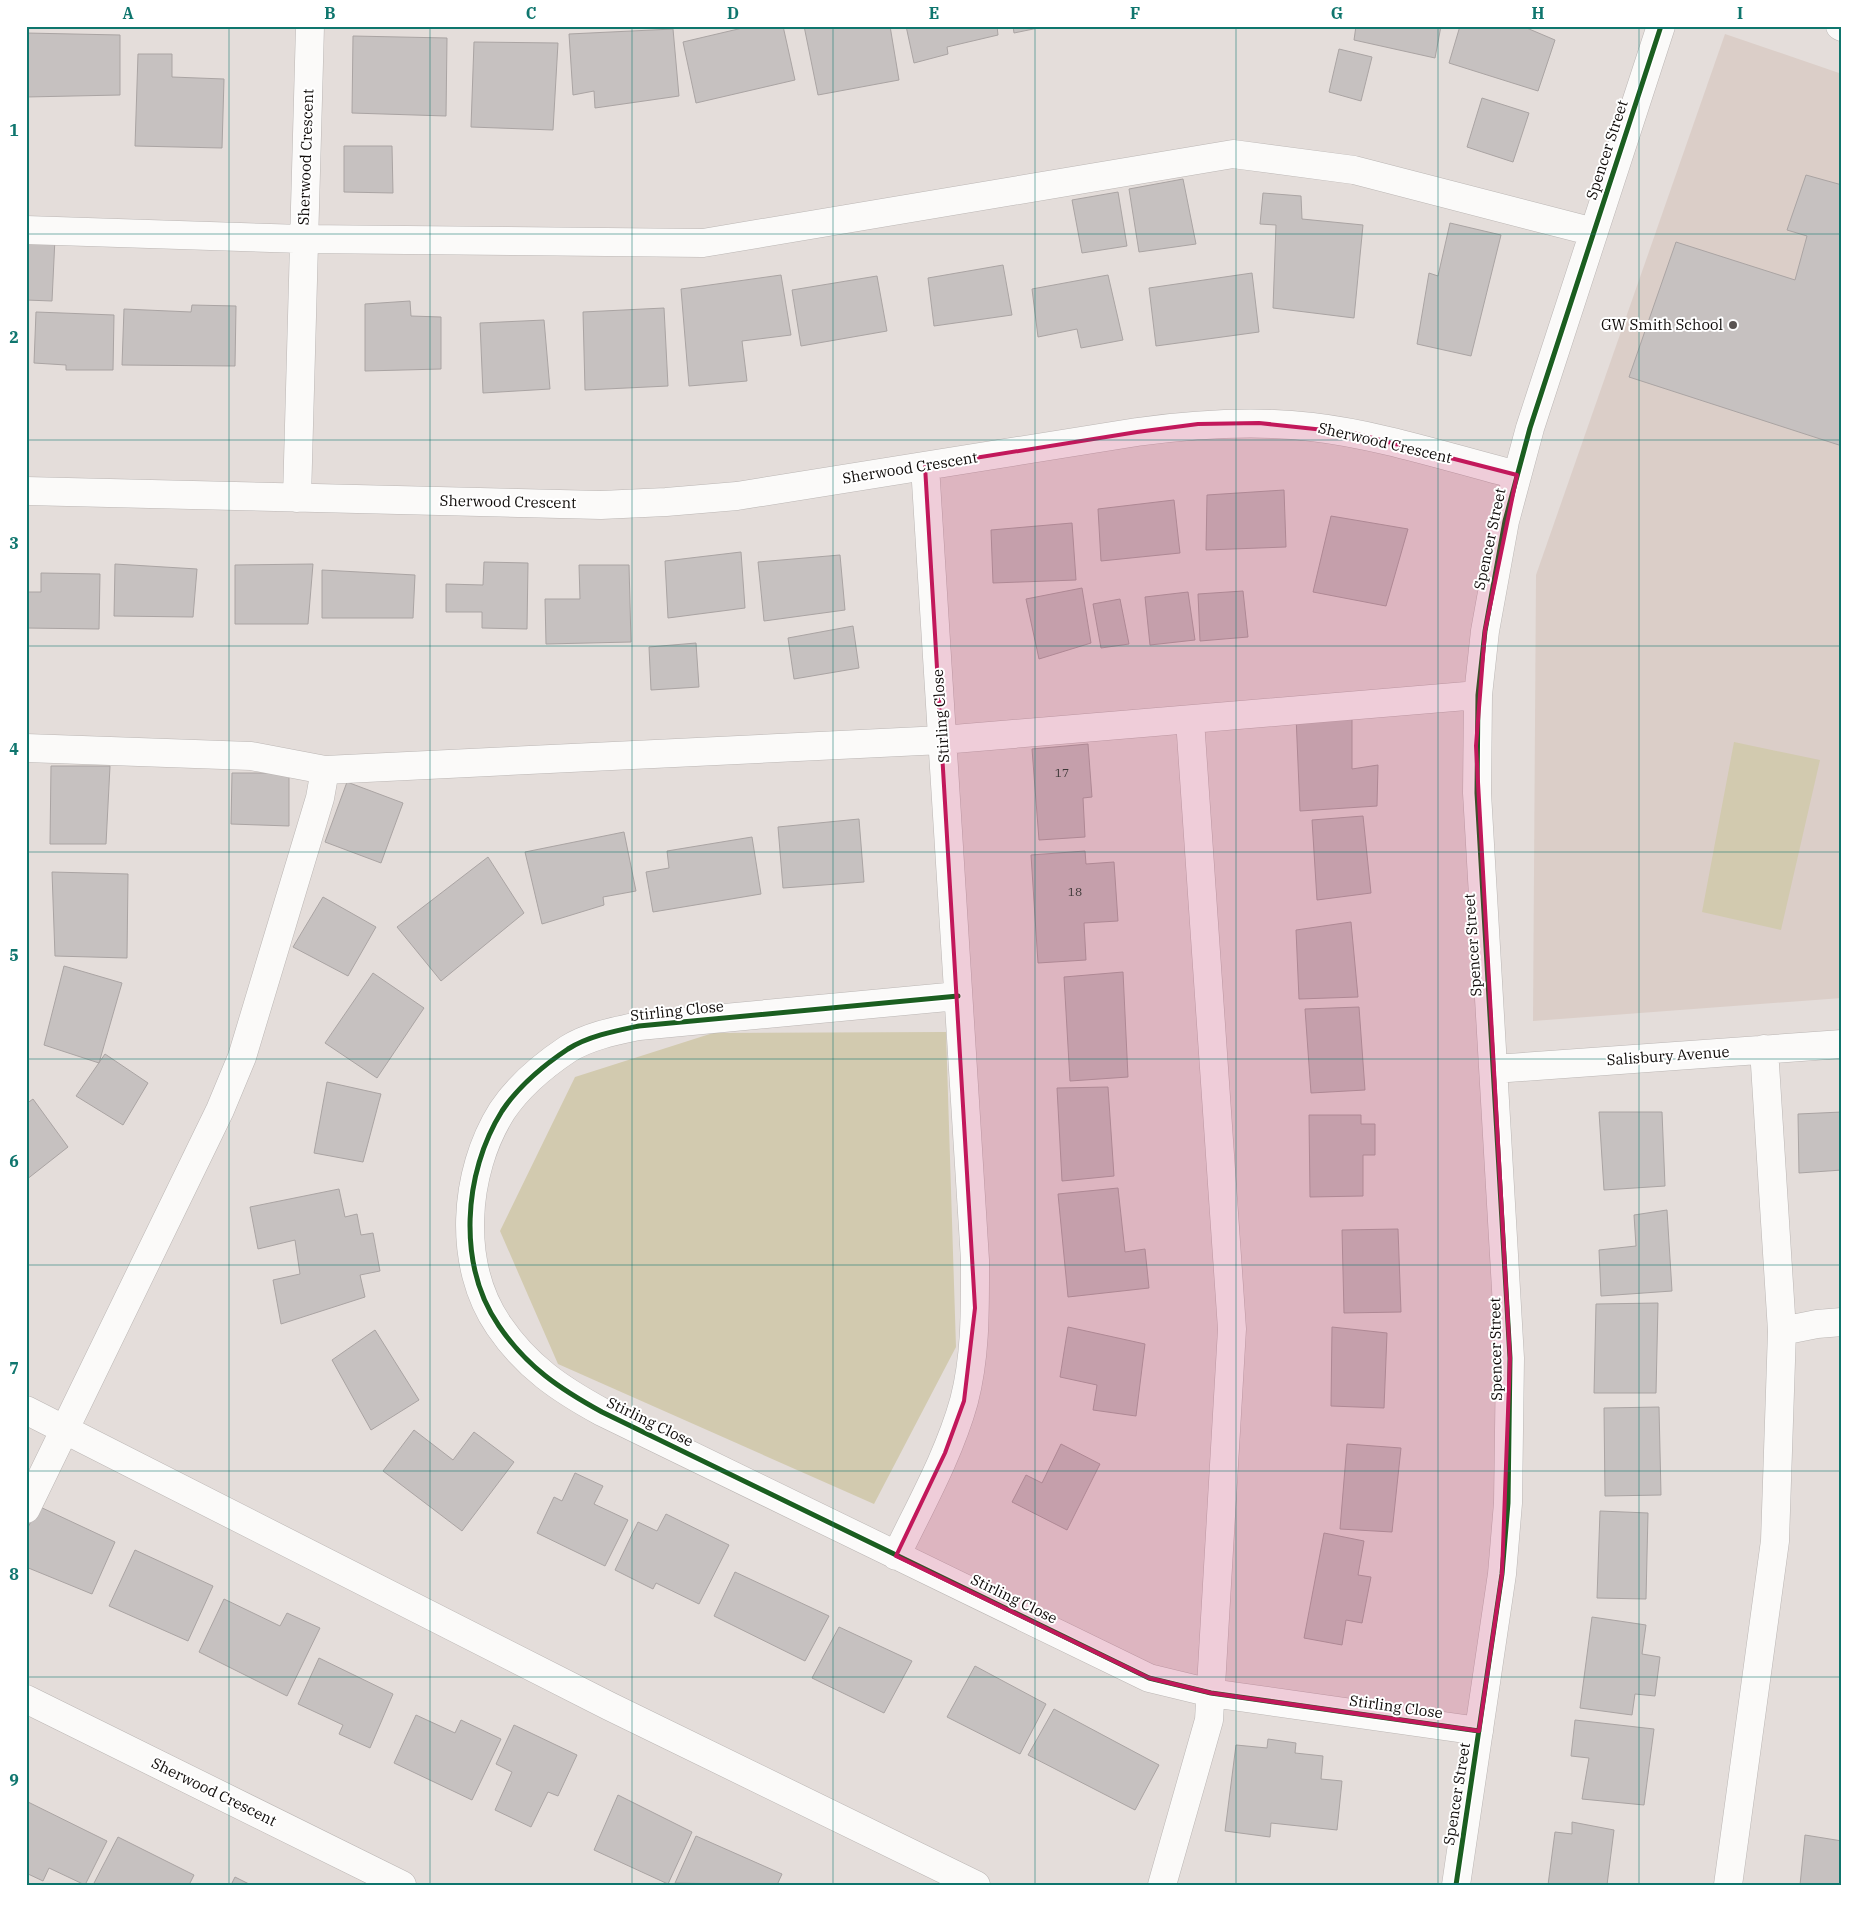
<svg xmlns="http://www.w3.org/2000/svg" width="1868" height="1911" viewBox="0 0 1868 1911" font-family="'IBM Plex Serif',serif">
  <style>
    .built { fill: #dbcec8 }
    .green { fill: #d2caaf }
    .building { fill: #c6c1c0; stroke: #aaa4a3 }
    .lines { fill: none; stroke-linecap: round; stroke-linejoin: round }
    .minor-casing { stroke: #bbb6b4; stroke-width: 29 }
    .minor { stroke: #fbfaf9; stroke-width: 28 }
    .cycleway-casing { stroke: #fff; stroke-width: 8 }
    .cycleway { stroke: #1b5e20; stroke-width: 5 }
    .marked { fill: #c2185b; fill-opacity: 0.2; stroke: #c2185b; stroke-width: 4; stroke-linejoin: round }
    .grid { fill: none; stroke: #0f766e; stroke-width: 1; stroke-opacity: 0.55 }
    .poi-dot { fill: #5a5452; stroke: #fff; stroke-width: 2 }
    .labels { text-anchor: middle; stroke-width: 4; stroke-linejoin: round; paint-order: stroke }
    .number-label { font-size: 12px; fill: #3d3837 }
    .street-label { font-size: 15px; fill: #0f0b09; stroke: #fff }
    .poi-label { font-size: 15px; fill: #0f0b09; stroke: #fff; text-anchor: end }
    .neatline { fill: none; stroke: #0f766e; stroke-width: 2 }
    .grid-label { font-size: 16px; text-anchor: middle; font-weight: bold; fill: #0f766e }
  </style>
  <rect width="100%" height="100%" fill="#e4ddda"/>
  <path class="built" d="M 1725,34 L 1842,74 L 1842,998 L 1533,1021 L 1536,575 Z"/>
  <path class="green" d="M 1734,742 L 1820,760 L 1781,930 L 1702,912 Z
    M 946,1032 L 956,1347 L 874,1504 L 558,1364 L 500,1231 L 575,1077 L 713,1033 Z"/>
  <path class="building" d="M 751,26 L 783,26 L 795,80 L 696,103 L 683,42 Z
    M 804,26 L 890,26 L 899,80 L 818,95 Z
    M 906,26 L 997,26 L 998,35 L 947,47 L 948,54 L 914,63 Z
    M 1013,26 L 1048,26 L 1014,33 Z
    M 1356,26 L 1441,26 L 1435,58 L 1354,40 Z
    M 1460,26 L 1522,26 L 1555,40 L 1538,91 L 1449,63 Z
    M 673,29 L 679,96 L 595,108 L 594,91 L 573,95 L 569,34 Z
    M 26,33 L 120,35 L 120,95 L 26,97 Z
    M 353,36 L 447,38 L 446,116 L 352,113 Z
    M 474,42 L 558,43 L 553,130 L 471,127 Z
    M 1339,49 L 1372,57 L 1361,101 L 1329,92 Z
    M 138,54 L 172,54 L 172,77 L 224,79 L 222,148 L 135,146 Z
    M 1482,98 L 1529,113 L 1513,162 L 1467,147 Z
    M 344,146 L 392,146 L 393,193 L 344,192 Z
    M 1806,175 L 1842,185 L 1842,446 L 1629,377 L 1676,242 L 1795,280 L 1807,236 L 1787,230 Z
    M 1183,179 L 1196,244 L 1139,252 L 1129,189 Z
    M 1118,192 L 1127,246 L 1082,253 L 1072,200 Z
    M 1263,193 L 1301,196 L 1302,219 L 1363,225 L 1354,318 L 1273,308 L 1276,225 L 1260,224 Z
    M 1450,223 L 1501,235 L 1471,356 L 1417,344 L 1429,273 L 1438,276 Z
    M 26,236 L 55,238 L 52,301 L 26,300 Z
    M 1003,265 L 1012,315 L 934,326 L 928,278 Z
    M 1252,273 L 1259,332 L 1156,346 L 1149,288 Z
    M 781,275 L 791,335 L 742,341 L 747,381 L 689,386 L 681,289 Z
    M 1108,275 L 1123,340 L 1081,348 L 1077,329 L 1038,337 L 1032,289 Z
    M 877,276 L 887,331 L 801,346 L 792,290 Z
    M 410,301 L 411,316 L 441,317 L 441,369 L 365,371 L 365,304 Z
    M 192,305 L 236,306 L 235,366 L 122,365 L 124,309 L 191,312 Z
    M 664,308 L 668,386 L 585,390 L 583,312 Z
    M 36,312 L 114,315 L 113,370 L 66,370 L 66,365 L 34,363 Z
    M 544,320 L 550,389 L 483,393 L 480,323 Z
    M 1284,490 L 1286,547 L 1206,550 L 1207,495 Z
    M 1174,500 L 1180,553 L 1101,561 L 1098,509 Z
    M 1331,516 L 1408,529 L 1386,606 L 1313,592 Z
    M 1072,523 L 1076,580 L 993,583 L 991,530 Z
    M 741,552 L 745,608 L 668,618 L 665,561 Z
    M 840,555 L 845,610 L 764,621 L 758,562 Z
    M 484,562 L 528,563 L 527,629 L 482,628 L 482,612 L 446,612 L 446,584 L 483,585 Z
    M 115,564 L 197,569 L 193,617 L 114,616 Z
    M 313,564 L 308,624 L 235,624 L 235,565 Z
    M 579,565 L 629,565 L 631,642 L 546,644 L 545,599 L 580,599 Z
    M 322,570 L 415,575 L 413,618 L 322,618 Z
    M 41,573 L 100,574 L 99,629 L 26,628 L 26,592 L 41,592 Z
    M 1082,588 L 1091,643 L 1039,659 L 1026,599 Z
    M 1243,591 L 1248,637 L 1200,641 L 1198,594 Z
    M 1188,592 L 1195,640 L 1150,645 L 1145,597 Z
    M 1120,599 L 1129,644 L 1101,648 L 1093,604 Z
    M 853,626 L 859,668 L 794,679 L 788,638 Z
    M 696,643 L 699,687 L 651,690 L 649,647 Z
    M 1352,712 L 1352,769 L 1378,765 L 1377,806 L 1300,811 L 1296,716 Z
    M 1088,744 L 1092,797 L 1083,798 L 1085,837 L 1039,840 L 1032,749 Z
    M 51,766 L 110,766 L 106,844 L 50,844 Z
    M 232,773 L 289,773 L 289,826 L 231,824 Z
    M 347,782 L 403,803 L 381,863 L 325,842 Z
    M 1363,816 L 1371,893 L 1317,900 L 1312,820 Z
    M 859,819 L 864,882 L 783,888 L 778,827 Z
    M 624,832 L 636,891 L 603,897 L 604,905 L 542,924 L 525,852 Z
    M 752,837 L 761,894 L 653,912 L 646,872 L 669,868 L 667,851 Z
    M 1085,851 L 1086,864 L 1114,862 L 1118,921 L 1084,923 L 1086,960 L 1038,963 L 1031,855 Z
    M 488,857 L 524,913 L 441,981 L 397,927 Z
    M 52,872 L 128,874 L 127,958 L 55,956 Z
    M 323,897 L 376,927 L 348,976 L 293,947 Z
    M 1351,922 L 1358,997 L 1299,999 L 1296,930 Z
    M 64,966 L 122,983 L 99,1063 L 44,1045 Z
    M 1123,972 L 1128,1077 L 1070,1081 L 1064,977 Z
    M 373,973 L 424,1008 L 377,1078 L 325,1043 Z
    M 1359,1007 L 1365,1090 L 1311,1093 L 1305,1009 Z
    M 105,1054 L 148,1083 L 123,1125 L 76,1096 Z
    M 327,1082 L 381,1094 L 363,1162 L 314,1153 Z
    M 1108,1087 L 1114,1176 L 1062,1181 L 1057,1088 Z
    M 33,1099 L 68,1147 L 26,1180 L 26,1104 Z
    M 1599,1112 L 1662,1112 L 1665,1186 L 1604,1190 Z
    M 1842,1112 L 1842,1170 L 1799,1173 L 1798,1114 Z
    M 1309,1115 L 1361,1115 L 1361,1124 L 1375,1124 L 1375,1155 L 1363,1155 L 1363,1196 L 1310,1197 Z
    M 1118,1188 L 1125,1252 L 1145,1249 L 1149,1288 L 1068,1297 L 1058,1194 Z
    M 339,1189 L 345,1217 L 357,1214 L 361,1235 L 373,1233 L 380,1271 L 360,1275 L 365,1297 L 281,1324 L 273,1280 L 300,1274 L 295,1240 L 258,1249 L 250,1207 Z
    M 1667,1210 L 1672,1291 L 1601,1296 L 1599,1250 L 1636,1246 L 1634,1215 Z
    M 1398,1229 L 1401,1312 L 1344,1313 L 1342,1230 Z
    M 1658,1303 L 1656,1393 L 1594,1393 L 1596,1304 Z
    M 1068,1327 L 1145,1344 L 1136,1416 L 1093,1410 L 1097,1385 L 1060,1377 Z
    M 1332,1327 L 1387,1333 L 1384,1408 L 1331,1406 Z
    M 375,1330 L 419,1400 L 371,1430 L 332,1360 Z
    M 1659,1407 L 1661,1495 L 1605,1496 L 1604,1408 Z
    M 414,1430 L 453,1460 L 474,1432 L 514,1462 L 462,1531 L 383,1471 Z
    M 1061,1444 L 1100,1464 L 1067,1530 L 1012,1502 L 1026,1475 L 1042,1483 Z
    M 1347,1444 L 1401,1448 L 1392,1532 L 1340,1529 Z
    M 575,1473 L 603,1486 L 594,1504 L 628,1520 L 605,1566 L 537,1533 L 554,1497 L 562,1501 Z
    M 38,1506 L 115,1542 L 92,1594 L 26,1567 L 26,1532 Z
    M 1600,1511 L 1648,1513 L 1646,1599 L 1597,1598 Z
    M 666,1514 L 729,1545 L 699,1604 L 656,1583 L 653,1589 L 615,1570 L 638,1522 L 657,1531 Z
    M 1324,1533 L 1364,1541 L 1358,1575 L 1371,1577 L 1362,1623 L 1346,1620 L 1342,1645 L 1304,1638 Z
    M 135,1550 L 213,1586 L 188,1641 L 109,1606 Z
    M 735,1572 L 829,1616 L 805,1661 L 714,1616 Z
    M 224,1599 L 280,1626 L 287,1613 L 320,1628 L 287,1696 L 199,1652 Z
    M 1592,1617 L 1646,1625 L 1642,1654 L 1660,1657 L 1655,1696 L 1635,1694 L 1632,1715 L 1580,1708 Z
    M 839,1627 L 912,1661 L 884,1713 L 812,1678 Z
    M 319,1658 L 393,1694 L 370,1748 L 339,1734 L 343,1725 L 298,1704 Z
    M 975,1666 L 1046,1704 L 1020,1754 L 947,1717 Z
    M 1054,1709 L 1159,1765 L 1135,1810 L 1028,1755 Z
    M 416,1715 L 455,1733 L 461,1720 L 501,1739 L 472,1800 L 394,1763 Z
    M 1575,1720 L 1654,1729 L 1644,1805 L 1582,1799 L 1589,1758 L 1571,1756 Z
    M 514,1725 L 577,1755 L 558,1796 L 548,1792 L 531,1827 L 495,1810 L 512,1772 L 496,1764 Z
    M 1268,1739 L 1296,1743 L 1295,1753 L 1323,1756 L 1321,1779 L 1342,1781 L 1337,1830 L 1271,1823 L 1270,1837 L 1225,1831 L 1236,1745 L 1267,1748 Z
    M 618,1795 L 692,1832 L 668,1884 L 594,1850 Z
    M 26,1801 L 107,1841 L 85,1885 L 49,1868 L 43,1881 L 26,1873 Z
    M 1572,1822 L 1614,1830 L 1607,1885 L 1548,1885 L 1555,1832 L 1572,1834 Z
    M 1805,1835 L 1842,1841 L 1842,1885 L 1800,1885 Z
    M 696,1836 L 782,1874 L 777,1885 L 675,1883 Z
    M 118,1837 L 194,1875 L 189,1885 L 93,1885 Z
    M 235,1877 L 251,1885 L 231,1885 Z"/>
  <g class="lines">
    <g class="minor-casing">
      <path id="minor" d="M 1840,26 L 1842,27
        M 26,230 L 303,239 L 703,243 L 1233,154 L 1354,170 L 1594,232
        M 26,491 L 601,505 L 666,502 L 737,496 L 1137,432 C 1196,424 1254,420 1312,427 C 1381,435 1450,458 1517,475
        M 297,498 L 310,26
        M 26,748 L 251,756 L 325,770 L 942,740 L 1478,695
        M 958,996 L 639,1026 C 615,1031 589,1036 568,1049 C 544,1065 518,1087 502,1111 C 463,1173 457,1265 499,1326 C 527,1367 560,1389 602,1412 L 1149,1678 L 1211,1693 L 1479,1731
        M 1494,1069 L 1842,1044
        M 1782,1331 L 1817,1324 L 1842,1322
        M 26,1410 L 609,1706 L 976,1885
        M 26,1509 L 220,1110 L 242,1057 L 320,798 L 325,770
        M 896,1556 C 920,1506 949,1455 964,1401 C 976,1355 975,1308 975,1260 L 925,466
        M 26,1699 L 402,1885
        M 1162,1885 L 1209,1720 L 1232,1329 L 1190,720
        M 1456,1885 L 1502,1574 L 1508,1503 L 1510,1358 L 1477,793 L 1478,695 L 1485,631 L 1505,521 L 1530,428 L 1661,26
        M 1728,1885 L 1775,1541 L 1782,1331 L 1764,1049"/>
    </g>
    <use href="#minor" class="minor"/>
    <g class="cycleway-casing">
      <path id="cycleway" d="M 958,996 L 639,1026 C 615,1031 589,1036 568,1049 C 544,1065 518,1087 502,1111 C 463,1173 457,1265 499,1326 C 527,1367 560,1389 602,1412 L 1149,1678 L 1211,1693 L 1479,1731
        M 1456,1885 L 1502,1574 L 1508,1503 L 1510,1358 L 1477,793 L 1478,695 L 1485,631 L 1505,521 L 1530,428 L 1661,26"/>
    </g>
    <use href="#cycleway" class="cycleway"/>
  </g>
  <path class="marked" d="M 1259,423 L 1353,433 L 1517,475 L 1485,631 L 1476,746 L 1510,1358 L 1502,1574 L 1479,1731 L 1211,1693 L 1149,1678 L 896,1556 L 945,1453 L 964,1401 L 975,1308 L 925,466 L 1137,432 L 1198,424 Z"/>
  <path class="grid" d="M 229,26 L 229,1885M 430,26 L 430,1885M 632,26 L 632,1885M 833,26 L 833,1885M 1035,26 L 1035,1885M 1236,26 L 1236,1885M 1438,26 L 1438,1885M 1639,26 L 1639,1885M 26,234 L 1842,234M 26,440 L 1842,440M 26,646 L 1842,646M 26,852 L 1842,852M 26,1059 L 1842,1059M 26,1265 L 1842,1265M 26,1471 L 1842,1471M 26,1677 L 1842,1677"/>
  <circle class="poi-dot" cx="1733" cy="325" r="5"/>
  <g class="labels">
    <g class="number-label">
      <text x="1062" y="777">17</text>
      <text x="1075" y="896">18</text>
    </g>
    <g class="street-label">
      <text transform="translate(1607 150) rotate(-72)" y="5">Spencer Street</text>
      <text transform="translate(306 157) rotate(-88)" y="5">Sherwood Crescent</text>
      <text transform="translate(1385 443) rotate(13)" y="5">Sherwood Crescent</text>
      <text transform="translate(910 468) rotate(-9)" y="5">Sherwood Crescent</text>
      <text transform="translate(508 502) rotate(1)" y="5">Sherwood Crescent</text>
      <text transform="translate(1490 539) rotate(-78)" y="5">Spencer Street</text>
      <text transform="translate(941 716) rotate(-94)" y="5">Stirling Close</text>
      <text transform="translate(1473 945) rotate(-94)" y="5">Spencer Street</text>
      <text transform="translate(677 1011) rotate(-6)" y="5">Stirling Close</text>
      <text transform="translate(1668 1056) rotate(-4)" y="5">Salisbury Avenue</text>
      <text transform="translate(1496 1349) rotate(-91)" y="5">Spencer Street</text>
      <text transform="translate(650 1422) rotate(26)" y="5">Stirling Close</text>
      <text transform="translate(1014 1599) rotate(26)" y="5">Stirling Close</text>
      <text transform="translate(1396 1707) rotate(8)" y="5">Stirling Close</text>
      <text transform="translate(214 1792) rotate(26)" y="5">Sherwood Crescent</text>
      <text transform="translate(1457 1794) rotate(-81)" y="5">Spencer Street</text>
    </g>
    <g class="poi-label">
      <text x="1723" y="330">GW Smith School</text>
    </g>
  </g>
  <rect width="1868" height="1911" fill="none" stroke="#ffffff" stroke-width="55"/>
  <rect x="28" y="28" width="1812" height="1856" class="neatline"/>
  <g class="grid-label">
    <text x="128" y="19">A</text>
    <text x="330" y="19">B</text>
    <text x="531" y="19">C</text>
    <text x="733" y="19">D</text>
    <text x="934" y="19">E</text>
    <text x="1135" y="19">F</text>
    <text x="1337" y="19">G</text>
    <text x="1538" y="19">H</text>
    <text x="1740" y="19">I</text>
    <text x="14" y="136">1</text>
    <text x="14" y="343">2</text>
    <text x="14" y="549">3</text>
    <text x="14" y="755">4</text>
    <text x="14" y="961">5</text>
    <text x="14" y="1167">6</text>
    <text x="14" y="1374">7</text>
    <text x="14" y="1580">8</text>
    <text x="14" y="1786">9</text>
  </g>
</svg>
